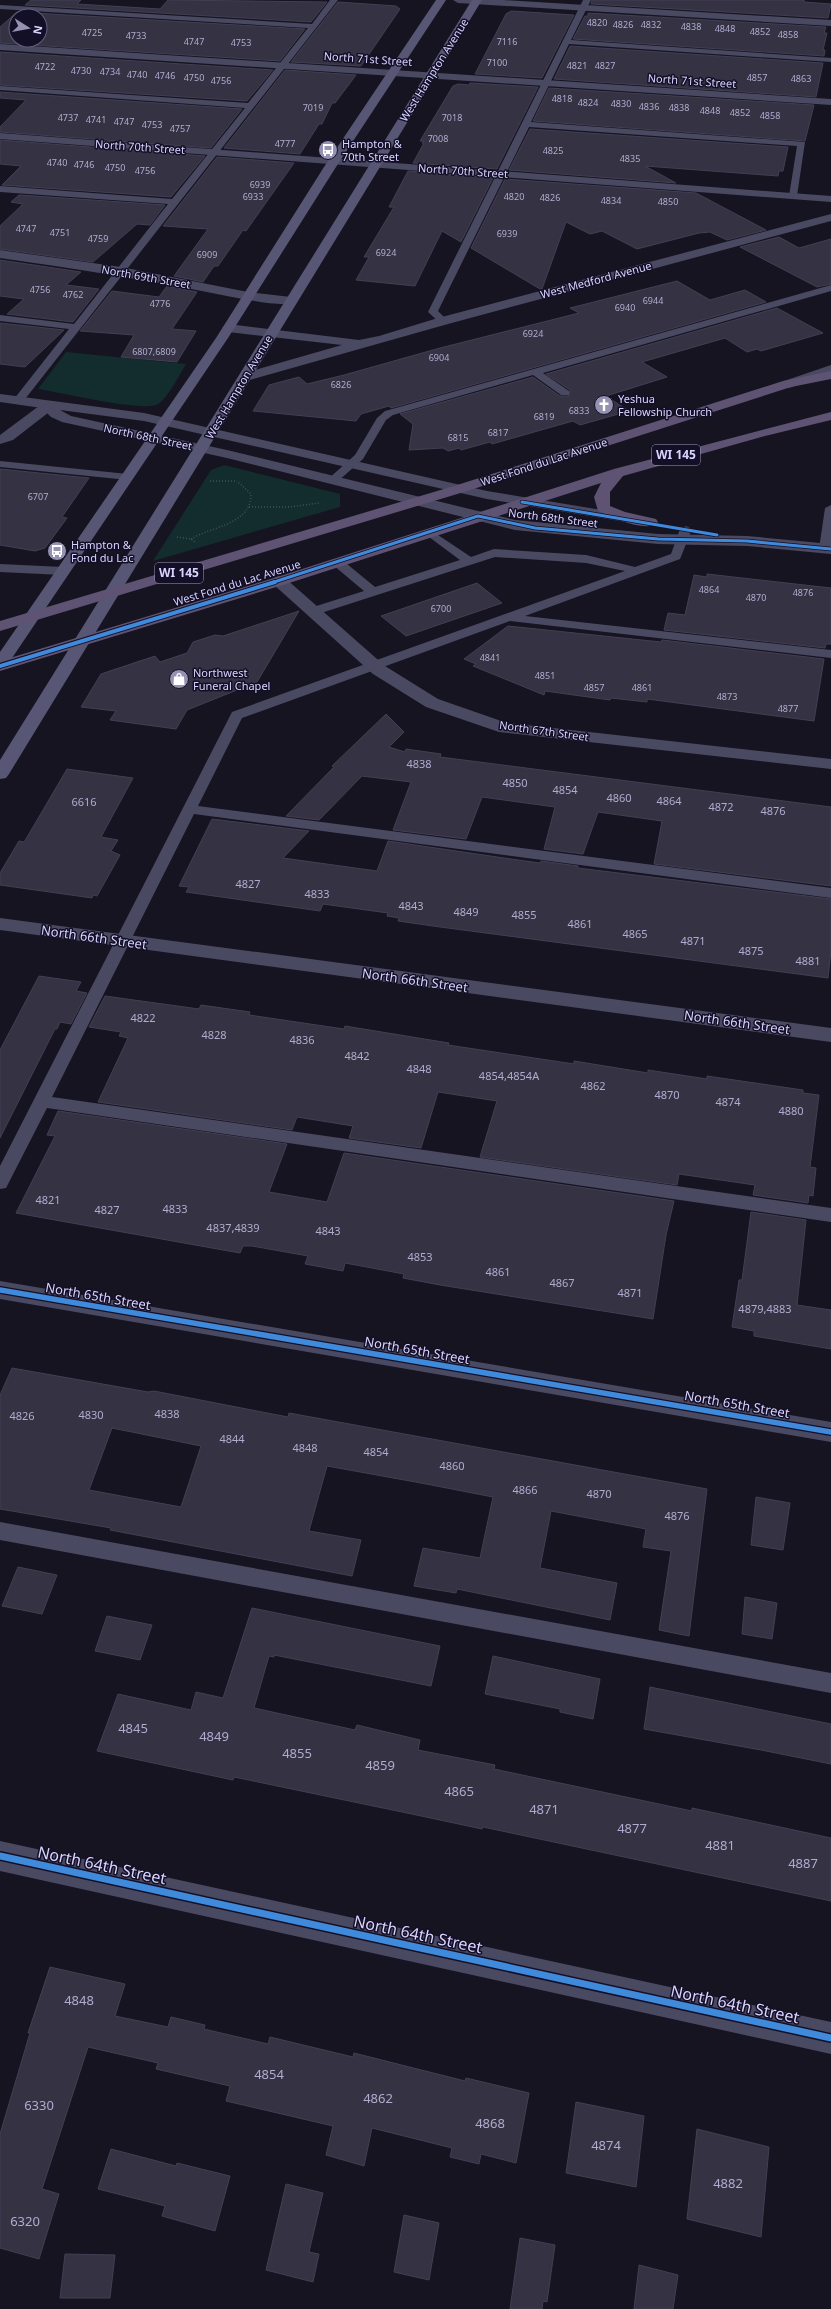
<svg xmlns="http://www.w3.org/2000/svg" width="831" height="2309" viewBox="0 0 831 2309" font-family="'Noto Sans',sans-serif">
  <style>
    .green { fill: #132c2d }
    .building { fill: #343243; stroke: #433f54; fill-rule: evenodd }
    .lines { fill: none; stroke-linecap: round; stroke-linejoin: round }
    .path { stroke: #44505f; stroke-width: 1.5; stroke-dasharray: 1 2; stroke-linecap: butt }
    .service { fill: #4a4962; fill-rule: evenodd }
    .minor { fill: #4a4962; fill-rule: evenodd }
    .tertiary { fill: #4a4962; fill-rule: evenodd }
    .secondary { fill: #575674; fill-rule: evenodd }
    .primary { fill: #5e5373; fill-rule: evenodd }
    .cycleway-far3-casing { stroke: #130f26; stroke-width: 4.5 }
    .cycleway-far2-casing { stroke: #130f26; stroke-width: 6 }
    .cycleway-far1-casing { stroke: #130f26; stroke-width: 8 }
    .cycleway-casing { stroke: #130f26; stroke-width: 10 }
    .cycleway-far3 { stroke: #408adc; stroke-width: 3 }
    .cycleway-far2 { stroke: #408adc; stroke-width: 4 }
    .cycleway-far1 { stroke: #408adc; stroke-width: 5.5 }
    .cycleway { stroke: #408adc; stroke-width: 7 }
    .labels { text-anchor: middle; stroke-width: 3; stroke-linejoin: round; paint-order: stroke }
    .far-number-label { font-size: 9px; fill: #b0acd0 }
    .far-street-label { font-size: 11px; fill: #d9d4ff; stroke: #130f26 }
    .far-poi-label { font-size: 11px; fill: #d9d4ff; stroke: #130f26; text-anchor: start }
    .number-label { font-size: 11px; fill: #b0acd0 }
    .shield { fill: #130f26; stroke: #9e99be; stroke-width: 1 }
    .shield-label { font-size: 12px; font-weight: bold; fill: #d9d4ff }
    .street-label { font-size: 13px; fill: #d9d4ff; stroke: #130f26 }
    .near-number-label { font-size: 13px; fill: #b0acd0 }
    .near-street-label { font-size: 16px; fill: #d9d4ff; stroke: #130f26 }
  </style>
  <rect width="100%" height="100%" fill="#161421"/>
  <path class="green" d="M 66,352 L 186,364 C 180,374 168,398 158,404 C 145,413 59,392 38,389 Z
    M 224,465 L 340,494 L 340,507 L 153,561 L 211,470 Z"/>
  <path class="building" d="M 31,0 L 81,0 L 77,4 L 160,9 L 168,0 L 327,2 L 311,22 L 25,5 Z
    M 592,0 L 804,0 L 804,2 L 831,4 L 828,18 L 591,4 Z
    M 338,2 L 396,6 L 400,9 L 361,66 L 291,62 Z
    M 511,11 L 574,15 L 542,78 L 475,74 L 506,14 Z
    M 17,12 L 305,29 L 280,61 L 0,43 L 0,27 ZM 16,16 L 40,16 L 40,40 L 16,40 Z
    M 588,13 L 826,27 L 824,33 L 827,33 L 823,50 L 825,50 L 824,56 L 573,39 L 585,16 L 588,16 Z
    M 570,46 L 823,63 L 816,97 L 554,79 Z
    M 0,52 L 273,70 L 247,101 L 0,85 Z
    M 285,70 L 356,75 L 335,103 L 332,103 L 322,124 L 319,124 L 300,154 L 224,148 Z
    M 470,83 L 538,87 L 497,169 L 413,163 L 424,143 L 422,143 L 424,141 L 420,141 L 453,86 L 458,84 L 469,85 Z
    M 549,88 L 814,105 L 805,141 L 533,121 Z
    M 0,92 L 242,109 L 211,148 L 0,132 L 0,127 L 26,100 L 0,98 Z
    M 530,129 L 788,147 L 783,171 L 779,171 L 778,176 L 645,166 L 676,183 L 509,170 Z
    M 0,140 L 205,156 L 171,197 L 2,185 L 21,166 L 0,164 Z
    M 217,157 L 294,163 L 246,231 L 243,230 L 218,266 L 214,266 L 203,282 L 174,276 L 208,229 L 163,226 Z
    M 408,171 L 493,178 L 461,242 L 442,231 L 415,286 L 356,280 L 369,257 L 364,257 L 394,207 L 389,207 Z
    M 505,179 L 696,193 L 766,230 L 727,240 L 710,232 L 699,233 L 637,249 L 602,231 L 590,234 L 566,222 L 542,289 L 540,289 L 471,248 Z
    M 19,195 L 165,205 L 150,225 L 137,224 L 93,262 L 0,249 L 0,226 L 23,204 L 11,202 Z
    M 779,237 L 799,248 L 831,239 L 831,284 L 817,287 L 740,247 Z
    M 0,260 L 81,272 L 66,285 L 99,289 L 73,322 L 7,314 L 24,299 L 0,296 Z
    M 677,281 L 710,300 L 745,290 L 766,302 L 391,408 L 389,406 L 361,414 L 356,421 L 253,411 L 269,385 L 299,377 L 307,384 L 344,375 L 440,348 L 579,313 L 570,308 Z
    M 167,286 L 197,292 L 172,329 L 196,331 L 177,362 L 121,357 L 134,335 L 80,331 L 112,291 L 159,297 Z
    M 777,308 L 823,333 L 761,351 L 757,349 L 747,352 L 725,338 L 642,362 L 667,377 L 606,396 L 629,411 L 580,425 L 573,421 L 492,444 L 490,442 L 461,450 L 459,448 L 448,451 L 443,448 L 409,450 L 413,424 L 400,414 L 533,377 L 560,396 L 569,396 L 570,390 L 546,374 Z
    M 0,323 L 64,330 L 25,367 L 0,364 Z
    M 0,469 L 89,478 L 62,517 L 67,518 L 45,548 L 35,551 L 0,545 Z
    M 707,574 L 831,588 L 831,644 L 826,644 L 825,648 L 664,630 L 668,613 L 685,615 L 694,575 L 707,577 Z
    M 477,583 L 502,603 L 406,636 L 381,616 Z
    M 299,611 L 257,682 L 187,710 L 176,729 L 110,720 L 116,711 L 81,707 L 101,674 L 155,656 L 160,662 L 187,653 L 193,642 L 215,635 L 223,636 Z
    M 508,626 L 661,642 L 662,640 L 824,659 L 814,721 L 647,699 L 647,702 L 611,698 L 610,700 L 545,691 L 544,695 L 473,666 L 476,664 L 464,659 Z
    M 386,714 L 404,732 L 389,747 L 405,752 L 406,749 L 441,754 L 440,757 L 831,807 L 831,886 L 654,864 L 662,821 L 598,812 L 583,854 L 544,849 L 555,807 L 482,797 L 466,839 L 393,830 L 411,782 L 362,776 L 319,820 L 286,816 L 334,767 L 332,766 Z
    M 67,769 L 133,778 L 101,837 L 118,840 L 111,851 L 120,855 L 97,896 L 93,895 L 92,898 L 0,885 L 0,873 L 19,841 L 24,842 L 26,839 Z
    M 212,819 L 309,831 L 283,858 L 377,871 L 388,841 L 511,859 L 540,863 L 541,861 L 578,866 L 578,868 L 831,899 L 831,950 L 828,978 L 440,927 L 398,921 L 399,918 L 387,916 L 388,913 L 323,904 L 320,911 L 186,892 L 189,887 L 179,886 Z
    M 39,976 L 81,982 L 76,991 L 87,993 L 71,1024 L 60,1022 L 57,1029 L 55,1029 L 0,1138 L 0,1050 Z
    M 105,996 L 199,1009 L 201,1005 L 250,1012 L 249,1015 L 344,1029 L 345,1026 L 449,1043 L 448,1045 L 574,1064 L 574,1061 L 648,1073 L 648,1070 L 707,1079 L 707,1076 L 803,1090 L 803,1093 L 819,1095 L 810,1167 L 816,1168 L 813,1196 L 809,1195 L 808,1203 L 753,1195 L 755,1185 L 679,1174 L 677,1185 L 480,1157 L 497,1101 L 438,1092 L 421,1148 L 349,1138 L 353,1126 L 297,1117 L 292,1130 L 98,1102 L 128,1038 L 119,1036 L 121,1032 L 89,1027 Z
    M 58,1111 L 287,1144 L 269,1192 L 327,1202 L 344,1153 L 674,1201 L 666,1235 L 653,1319 L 440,1285 L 403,1278 L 404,1274 L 345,1263 L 343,1271 L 305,1264 L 308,1256 L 252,1246 L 243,1246 L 240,1253 L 16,1213 L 55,1136 L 47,1135 Z
    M 751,1212 L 806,1220 L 797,1305 L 831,1310 L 831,1349 L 754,1336 L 754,1331 L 732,1327 L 739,1280 L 742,1280 Z
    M 12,1368 L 148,1392 L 154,1391 L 288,1417 L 289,1413 L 707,1489 L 689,1636 L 659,1630 L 671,1551 L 643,1547 L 646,1529 L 551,1511 L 540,1568 L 617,1583 L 610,1620 L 457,1589 L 456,1593 L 414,1586 L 423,1548 L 480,1558 L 493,1497 L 421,1483 L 327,1466 L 309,1531 L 361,1540 L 352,1576 L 110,1530 L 111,1528 L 0,1509 L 0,1395 ZM 112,1428 L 201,1446 L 181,1507 L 89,1490 Z
    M 756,1497 L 790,1503 L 783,1550 L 751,1545 Z
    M 18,1567 L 57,1575 L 42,1614 L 2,1606 Z
    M 745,1597 L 777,1603 L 772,1639 L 742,1634 Z
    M 252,1608 L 440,1646 L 431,1686 L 274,1655 L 274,1657 L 269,1656 L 254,1708 L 355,1730 L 357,1725 L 420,1740 L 418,1750 L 495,1765 L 494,1769 L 692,1811 L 692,1808 L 831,1838 L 831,1901 L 483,1827 L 482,1829 L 426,1817 L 234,1777 L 233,1780 L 97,1751 L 118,1694 L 191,1710 L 196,1692 L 223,1698 Z
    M 107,1616 L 152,1625 L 140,1660 L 95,1651 Z
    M 493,1656 L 600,1679 L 593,1719 L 560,1712 L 560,1709 L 485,1694 Z
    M 650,1687 L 831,1724 L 831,1764 L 761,1750 L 644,1729 Z
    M 50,1967 L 125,1984 L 115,2016 L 168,2027 L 171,2017 L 205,2025 L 204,2029 L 268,2044 L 270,2037 L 353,2057 L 354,2053 L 465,2081 L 466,2078 L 529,2093 L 516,2163 L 481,2154 L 479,2164 L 450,2157 L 452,2148 L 372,2128 L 364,2166 L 326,2155 L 333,2126 L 226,2101 L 230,2086 L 156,2069 L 158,2063 L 88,2047 L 42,2189 L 59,2194 L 39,2259 L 0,2248 L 0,2134 L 30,2033 L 28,2033 Z
    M 576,2102 L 644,2116 L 636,2187 L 566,2173 Z
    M 697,2129 L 769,2147 L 761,2237 L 687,2219 Z
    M 111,2149 L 176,2166 L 177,2163 L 230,2176 L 215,2231 L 162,2216 L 165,2206 L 98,2189 Z
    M 286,2184 L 323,2193 L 309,2252 L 319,2254 L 313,2282 L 266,2270 Z
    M 404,2215 L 439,2223 L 429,2280 L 394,2272 Z
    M 520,2238 L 555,2245 L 547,2302 L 543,2301 L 542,2309 L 510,2309 Z
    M 65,2254 L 115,2255 L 110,2298 L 60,2298 Z
    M 639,2265 L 678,2275 L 673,2309 L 634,2309 Z"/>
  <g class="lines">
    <path class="path" d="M 210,481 L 236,481
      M 249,507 L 290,507 L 319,503
      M 177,537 L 191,539 L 196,543
      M 191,539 C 212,526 251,525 251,494 L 237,481"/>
    <path class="service" d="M 330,0 L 338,0 L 22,403 L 14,403 L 14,399 L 69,329 L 0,321 L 0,315 L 74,324 L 168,204 L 0,192 L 0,186 L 172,199 L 245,108 L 0,90 L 0,86 L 248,103 L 308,28 L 0,9 L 0,5 L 312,24 Z
      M 583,0 L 591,0 L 571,40 L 831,58 L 831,62 L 569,44 L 531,122 L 805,142 L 797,196 L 793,199 L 789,196 L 797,146 L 529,127 L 438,311 L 448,321 L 446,323 L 440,323 L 428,312 Z
      M 831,285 L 831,291 L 543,373 L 569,391 L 569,395 L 561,395 L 533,375 L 393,415 L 386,420 L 363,459 L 337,482 L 329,482 L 327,480 L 355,455 L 377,418 L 385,411 Z
      M 0,461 L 128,474 L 134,477 L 128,480 L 0,467 Z
      M 831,505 L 831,548 L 825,553 L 819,549 L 825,508 Z
      M 686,526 L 692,529 L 680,559 L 525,616 L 831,650 L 831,658 L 510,621 L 242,718 L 198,806 L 831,888 L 831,898 L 194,814 L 52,1097 L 831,1208 L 831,1222 L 47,1108 L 6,1188 L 0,1189 L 0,1166 L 232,712 L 625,571 L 586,563 L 495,557 L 318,614 L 310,614 L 308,611 L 310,608 L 364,591 L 333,565 L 331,562 L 333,559 L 341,559 L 375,587 L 460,560 L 425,534 L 423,532 L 425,530 L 429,529 L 471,557 L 494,549 L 586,555 L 635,567 L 671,554 L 680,529 Z
      M 0,564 L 63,567 L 69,571 L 63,575 L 0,572 Z
      M 0,1522 L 831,1673 L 831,1693 L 0,1540 Z"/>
    <path class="minor" d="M 453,0 L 503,0 L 831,20 L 831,26 L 458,3 Z
      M 0,44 L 831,99 L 831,105 L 0,50 Z
      M 0,133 L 831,196 L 831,202 L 0,139 Z
      M 831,214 L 831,221 L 448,324 L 246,381 L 241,380 L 239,377 L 241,374 L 342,345 L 228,332 L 222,328 L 228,324 L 359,340 L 379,336 L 438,318 Z
      M 0,250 L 121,267 L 248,292 L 291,297 L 297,301 C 292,309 243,299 232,297 C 155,281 78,269 0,258 Z
      M 48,402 L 53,403 L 55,406 L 53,409 L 13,440 L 0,444 L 0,435 L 43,403 Z
      M 279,576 L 285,578 L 385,666 L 438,699 L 507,723 L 831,759 L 831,769 L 499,732 L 426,707 L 373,674 L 273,584 L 271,581 L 273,578 Z
      M 0,918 L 831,1028 L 831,1042 L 0,930 Z
      M 0,1281 L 831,1422 L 831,1442 L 0,1299 Z
      M 0,1841 L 831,2022 L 831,2054 L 0,1871 Z"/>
    <path class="tertiary" d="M 831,365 L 831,374 L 789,388 L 782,384 L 784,381 Z
      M 0,394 L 144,413 L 487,491 L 638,516 L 645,520 L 638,524 L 487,499 L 144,421 L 60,410 L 71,416 L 227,450 L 515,520 L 658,534 L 747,536 L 831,544 L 831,554 L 747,546 L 658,544 L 515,530 L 227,458 L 62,422 L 51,417 L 42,408 L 0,402 Z"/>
    <path class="secondary" d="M 436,0 L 446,0 L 336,167 L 228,338 L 8,664 L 6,668 L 0,669 L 0,652 L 216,338 L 324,167 Z
      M 472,0 L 482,0 L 9,774 L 6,778 L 0,779 L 0,760 Z"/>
    <path class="primary" d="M 831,371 L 831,379 L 791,387 L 464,492 L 0,631 L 0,621 L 454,486 L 783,381 Z
      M 831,412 L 831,420 L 765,436 L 623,476 L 610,492 L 610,506 L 625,512 L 656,519 L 658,522 L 656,525 C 639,530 614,518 598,511 L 594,497 L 601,483 L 286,584 L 0,671 L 0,661 L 274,578 L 614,469 Z"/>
    <g class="cycleway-far3-casing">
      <path id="cycleway-far3" d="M 522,502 L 717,535
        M 271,583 L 478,516 L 535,528 L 658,539 L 747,541 L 831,549"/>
    </g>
    <g class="cycleway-far2-casing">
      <path id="cycleway-far2" d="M 0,666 L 275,582"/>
    </g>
    <g class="cycleway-far1-casing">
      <path id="cycleway-far1" d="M 0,1290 L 831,1432"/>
    </g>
    <g class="cycleway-casing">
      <path id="cycleway" d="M 0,1856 L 831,2038"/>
    </g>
    <use href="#cycleway-far3" class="cycleway-far3"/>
    <use href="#cycleway-far2" class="cycleway-far2"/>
    <use href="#cycleway-far1" class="cycleway-far1"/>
    <use href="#cycleway" class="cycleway"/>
  </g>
  <defs>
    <g id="bus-disc" transform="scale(1)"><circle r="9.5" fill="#9591b1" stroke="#130f26"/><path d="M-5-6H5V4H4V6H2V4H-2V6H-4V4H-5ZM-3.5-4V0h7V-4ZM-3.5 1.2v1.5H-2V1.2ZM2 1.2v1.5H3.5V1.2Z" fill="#fff"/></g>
    <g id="church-disc" transform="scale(1)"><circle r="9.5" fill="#9591b1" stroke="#130f26"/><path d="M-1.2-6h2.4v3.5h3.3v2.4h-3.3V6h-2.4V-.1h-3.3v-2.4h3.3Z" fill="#fff"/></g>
    <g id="shop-disc" transform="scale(1)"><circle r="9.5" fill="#9591b1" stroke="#130f26"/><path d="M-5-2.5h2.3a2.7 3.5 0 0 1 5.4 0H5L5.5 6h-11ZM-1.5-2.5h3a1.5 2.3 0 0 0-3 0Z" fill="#fff"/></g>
  </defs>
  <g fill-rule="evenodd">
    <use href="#bus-disc" x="328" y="150"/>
    <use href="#church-disc" x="604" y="405"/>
    <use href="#bus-disc" x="57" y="551"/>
    <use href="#shop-disc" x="179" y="679"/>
  </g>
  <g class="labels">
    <g class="far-number-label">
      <text x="597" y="26">4820</text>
      <text x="623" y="28">4826</text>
      <text x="651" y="28">4832</text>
      <text x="691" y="30">4838</text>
      <text x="725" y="32">4848</text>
      <text x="760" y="35">4852</text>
      <text x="92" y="36">4725</text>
      <text x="788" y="38">4858</text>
      <text x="136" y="39">4733</text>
      <text x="194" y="45">4747</text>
      <text x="507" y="45">7116</text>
      <text x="241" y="46">4753</text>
      <text x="497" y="66">7100</text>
      <text x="577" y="69">4821</text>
      <text x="605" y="69">4827</text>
      <text x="45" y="70">4722</text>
      <text x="81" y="74">4730</text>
      <text x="110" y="75">4734</text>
      <text x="137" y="78">4740</text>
      <text x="165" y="79">4746</text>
      <text x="194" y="81">4750</text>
      <text x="757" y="81">4857</text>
      <text x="801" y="82">4863</text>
      <text x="221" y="84">4756</text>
      <text x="562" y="102">4818</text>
      <text x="588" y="106">4824</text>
      <text x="621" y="107">4830</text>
      <text x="649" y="110">4836</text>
      <text x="313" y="111">7019</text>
      <text x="679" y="111">4838</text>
      <text x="710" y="114">4848</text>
      <text x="740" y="116">4852</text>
      <text x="770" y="119">4858</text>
      <text x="68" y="121">4737</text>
      <text x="452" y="121">7018</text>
      <text x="96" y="123">4741</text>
      <text x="124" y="125">4747</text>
      <text x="152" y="128">4753</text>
      <text x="180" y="132">4757</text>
      <text x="438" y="142">7008</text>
      <text x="285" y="147">4777</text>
      <text x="553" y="154">4825</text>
      <text x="630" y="162">4835</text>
      <text x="57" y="166">4740</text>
      <text x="84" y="168">4746</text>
      <text x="115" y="171">4750</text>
      <text x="145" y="174">4756</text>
      <text x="260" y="188">6939</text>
      <text x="253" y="200">6933</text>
      <text x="514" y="200">4820</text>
      <text x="550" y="201">4826</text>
      <text x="611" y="204">4834</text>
      <text x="668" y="205">4850</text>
      <text x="26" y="232">4747</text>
      <text x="60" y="236">4751</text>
      <text x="507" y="237">6939</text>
      <text x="98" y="242">4759</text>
      <text x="386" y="256">6924</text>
      <text x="207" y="258">6909</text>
      <text x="40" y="293">4756</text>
      <text x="73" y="298">4762</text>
      <text x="653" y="304">6944</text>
      <text x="160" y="307">4776</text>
      <text x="625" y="311">6940</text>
      <text x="533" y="337">6924</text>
      <text x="154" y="355">6807,6809</text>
      <text x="439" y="361">6904</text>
      <text x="341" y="388">6826</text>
      <text x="579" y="414">6833</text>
      <text x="544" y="420">6819</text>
      <text x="498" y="436">6817</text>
      <text x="458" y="441">6815</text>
      <text x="38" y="500">6707</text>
      <text x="709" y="593">4864</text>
      <text x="803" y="596">4876</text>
      <text x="756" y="601">4870</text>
      <text x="441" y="612">6700</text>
      <text x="490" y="661">4841</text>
      <text x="545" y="679">4851</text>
      <text x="594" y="691">4857</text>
      <text x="642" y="691">4861</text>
      <text x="727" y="700">4873</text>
      <text x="788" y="712">4877</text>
    </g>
    <g class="far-street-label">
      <text transform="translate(368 59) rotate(4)" y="4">North 71st Street</text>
      <text transform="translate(434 70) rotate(-58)" y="4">West Hampton Avenue</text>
      <text transform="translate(692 81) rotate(4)" y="4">North 71st Street</text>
      <text transform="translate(140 147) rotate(4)" y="4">North 70th Street</text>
      <text transform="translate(463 171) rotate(4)" y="4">North 70th Street</text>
      <text transform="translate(146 277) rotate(10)" y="4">North 69th Street</text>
      <text transform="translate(596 280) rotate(-15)" y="4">West Medford Avenue</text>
      <text transform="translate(239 387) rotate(-59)" y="4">West Hampton Avenue</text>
      <text transform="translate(148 437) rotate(12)" y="4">North 68th Street</text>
      <text transform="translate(544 462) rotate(-18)" y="4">West Fond du Lac Avenue</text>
      <text transform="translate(553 518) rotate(7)" y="4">North 68th Street</text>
      <text transform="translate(237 583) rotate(-17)" y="4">West Fond du Lac Avenue</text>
      <text transform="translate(544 731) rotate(8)" y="4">North 67th Street</text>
    </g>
    <g class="far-poi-label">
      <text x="342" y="148">Hampton &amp;<tspan x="342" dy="13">70th Street</tspan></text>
      <text x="618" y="403">Yeshua<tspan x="618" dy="13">Fellowship Church</tspan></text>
      <text x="71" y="549">Hampton &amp;<tspan x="71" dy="13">Fond du Lac</tspan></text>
      <text x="193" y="677">Northwest<tspan x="193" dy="13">Funeral Chapel</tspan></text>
    </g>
    <g class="number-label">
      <text x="419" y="768">4838</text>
      <text x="515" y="787">4850</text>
      <text x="565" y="794">4854</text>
      <text x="619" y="802">4860</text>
      <text x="669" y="805">4864</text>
      <text x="84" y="806">6616</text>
      <text x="721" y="811">4872</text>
      <text x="773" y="815">4876</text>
      <text x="248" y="888">4827</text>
      <text x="317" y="898">4833</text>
      <text x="411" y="910">4843</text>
      <text x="466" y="916">4849</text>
      <text x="524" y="919">4855</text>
      <text x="580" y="928">4861</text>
      <text x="635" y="938">4865</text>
      <text x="693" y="945">4871</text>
      <text x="751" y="955">4875</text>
      <text x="808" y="965">4881</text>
      <text x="143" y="1022">4822</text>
      <text x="214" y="1039">4828</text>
      <text x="302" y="1044">4836</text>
      <text x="357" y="1060">4842</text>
      <text x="419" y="1073">4848</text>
      <text x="509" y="1080">4854,4854A</text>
      <text x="593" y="1090">4862</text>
      <text x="667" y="1099">4870</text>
      <text x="728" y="1106">4874</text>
      <text x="791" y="1115">4880</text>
      <text x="48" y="1204">4821</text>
      <text x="175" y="1213">4833</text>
      <text x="107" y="1214">4827</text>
      <text x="233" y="1232">4837,4839</text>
      <text x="328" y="1235">4843</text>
      <text x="420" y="1261">4853</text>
      <text x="498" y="1276">4861</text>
      <text x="562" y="1287">4867</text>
      <text x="630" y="1297">4871</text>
      <text x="765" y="1313">4879,4883</text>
      <text x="167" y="1418">4838</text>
      <text x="91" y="1419">4830</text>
      <text x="22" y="1420">4826</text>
      <text x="232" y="1443">4844</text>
      <text x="305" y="1452">4848</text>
      <text x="376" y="1456">4854</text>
      <text x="452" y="1470">4860</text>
      <text x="525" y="1494">4866</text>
      <text x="599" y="1498">4870</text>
      <text x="677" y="1520">4876</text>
    </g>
    <g class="shield">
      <rect x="652" y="445" width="48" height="20" rx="3"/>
      <rect x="155" y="563" width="48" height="20" rx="3"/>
    </g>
    <g class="shield-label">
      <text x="676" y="459">WI 145</text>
      <text x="179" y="577">WI 145</text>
    </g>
    <g class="street-label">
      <text transform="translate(94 937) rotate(8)" y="5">North 66th Street</text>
      <text transform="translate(415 980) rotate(8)" y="5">North 66th Street</text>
      <text transform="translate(737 1022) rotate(8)" y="5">North 66th Street</text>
      <text transform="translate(98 1296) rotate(10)" y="5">North 65th Street</text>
      <text transform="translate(417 1350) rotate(10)" y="5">North 65th Street</text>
      <text transform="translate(737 1404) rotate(10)" y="5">North 65th Street</text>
    </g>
    <g class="near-number-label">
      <text x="133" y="1733">4845</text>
      <text x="214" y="1741">4849</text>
      <text x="297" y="1758">4855</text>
      <text x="380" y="1770">4859</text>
      <text x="459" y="1796">4865</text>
      <text x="544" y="1814">4871</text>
      <text x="632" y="1833">4877</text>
      <text x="720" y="1850">4881</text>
      <text x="803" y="1868">4887</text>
      <text x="79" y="2005">4848</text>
      <text x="269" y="2079">4854</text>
      <text x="378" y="2103">4862</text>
      <text x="39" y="2110">6330</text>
      <text x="490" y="2128">4868</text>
      <text x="606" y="2150">4874</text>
      <text x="728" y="2188">4882</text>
      <text x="25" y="2226">6320</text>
    </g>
    <g class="near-street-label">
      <text transform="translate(102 1865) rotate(12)" y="6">North 64th Street</text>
      <text transform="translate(418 1934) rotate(12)" y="6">North 64th Street</text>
      <text transform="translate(735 2004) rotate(12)" y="6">North 64th Street</text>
    </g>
  </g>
  <g transform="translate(28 28) rotate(101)"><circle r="19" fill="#130f26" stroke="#625e7d"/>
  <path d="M0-3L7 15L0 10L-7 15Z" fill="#9591b1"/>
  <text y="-6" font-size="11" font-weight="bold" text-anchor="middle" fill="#d9d4ff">N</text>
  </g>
</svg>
